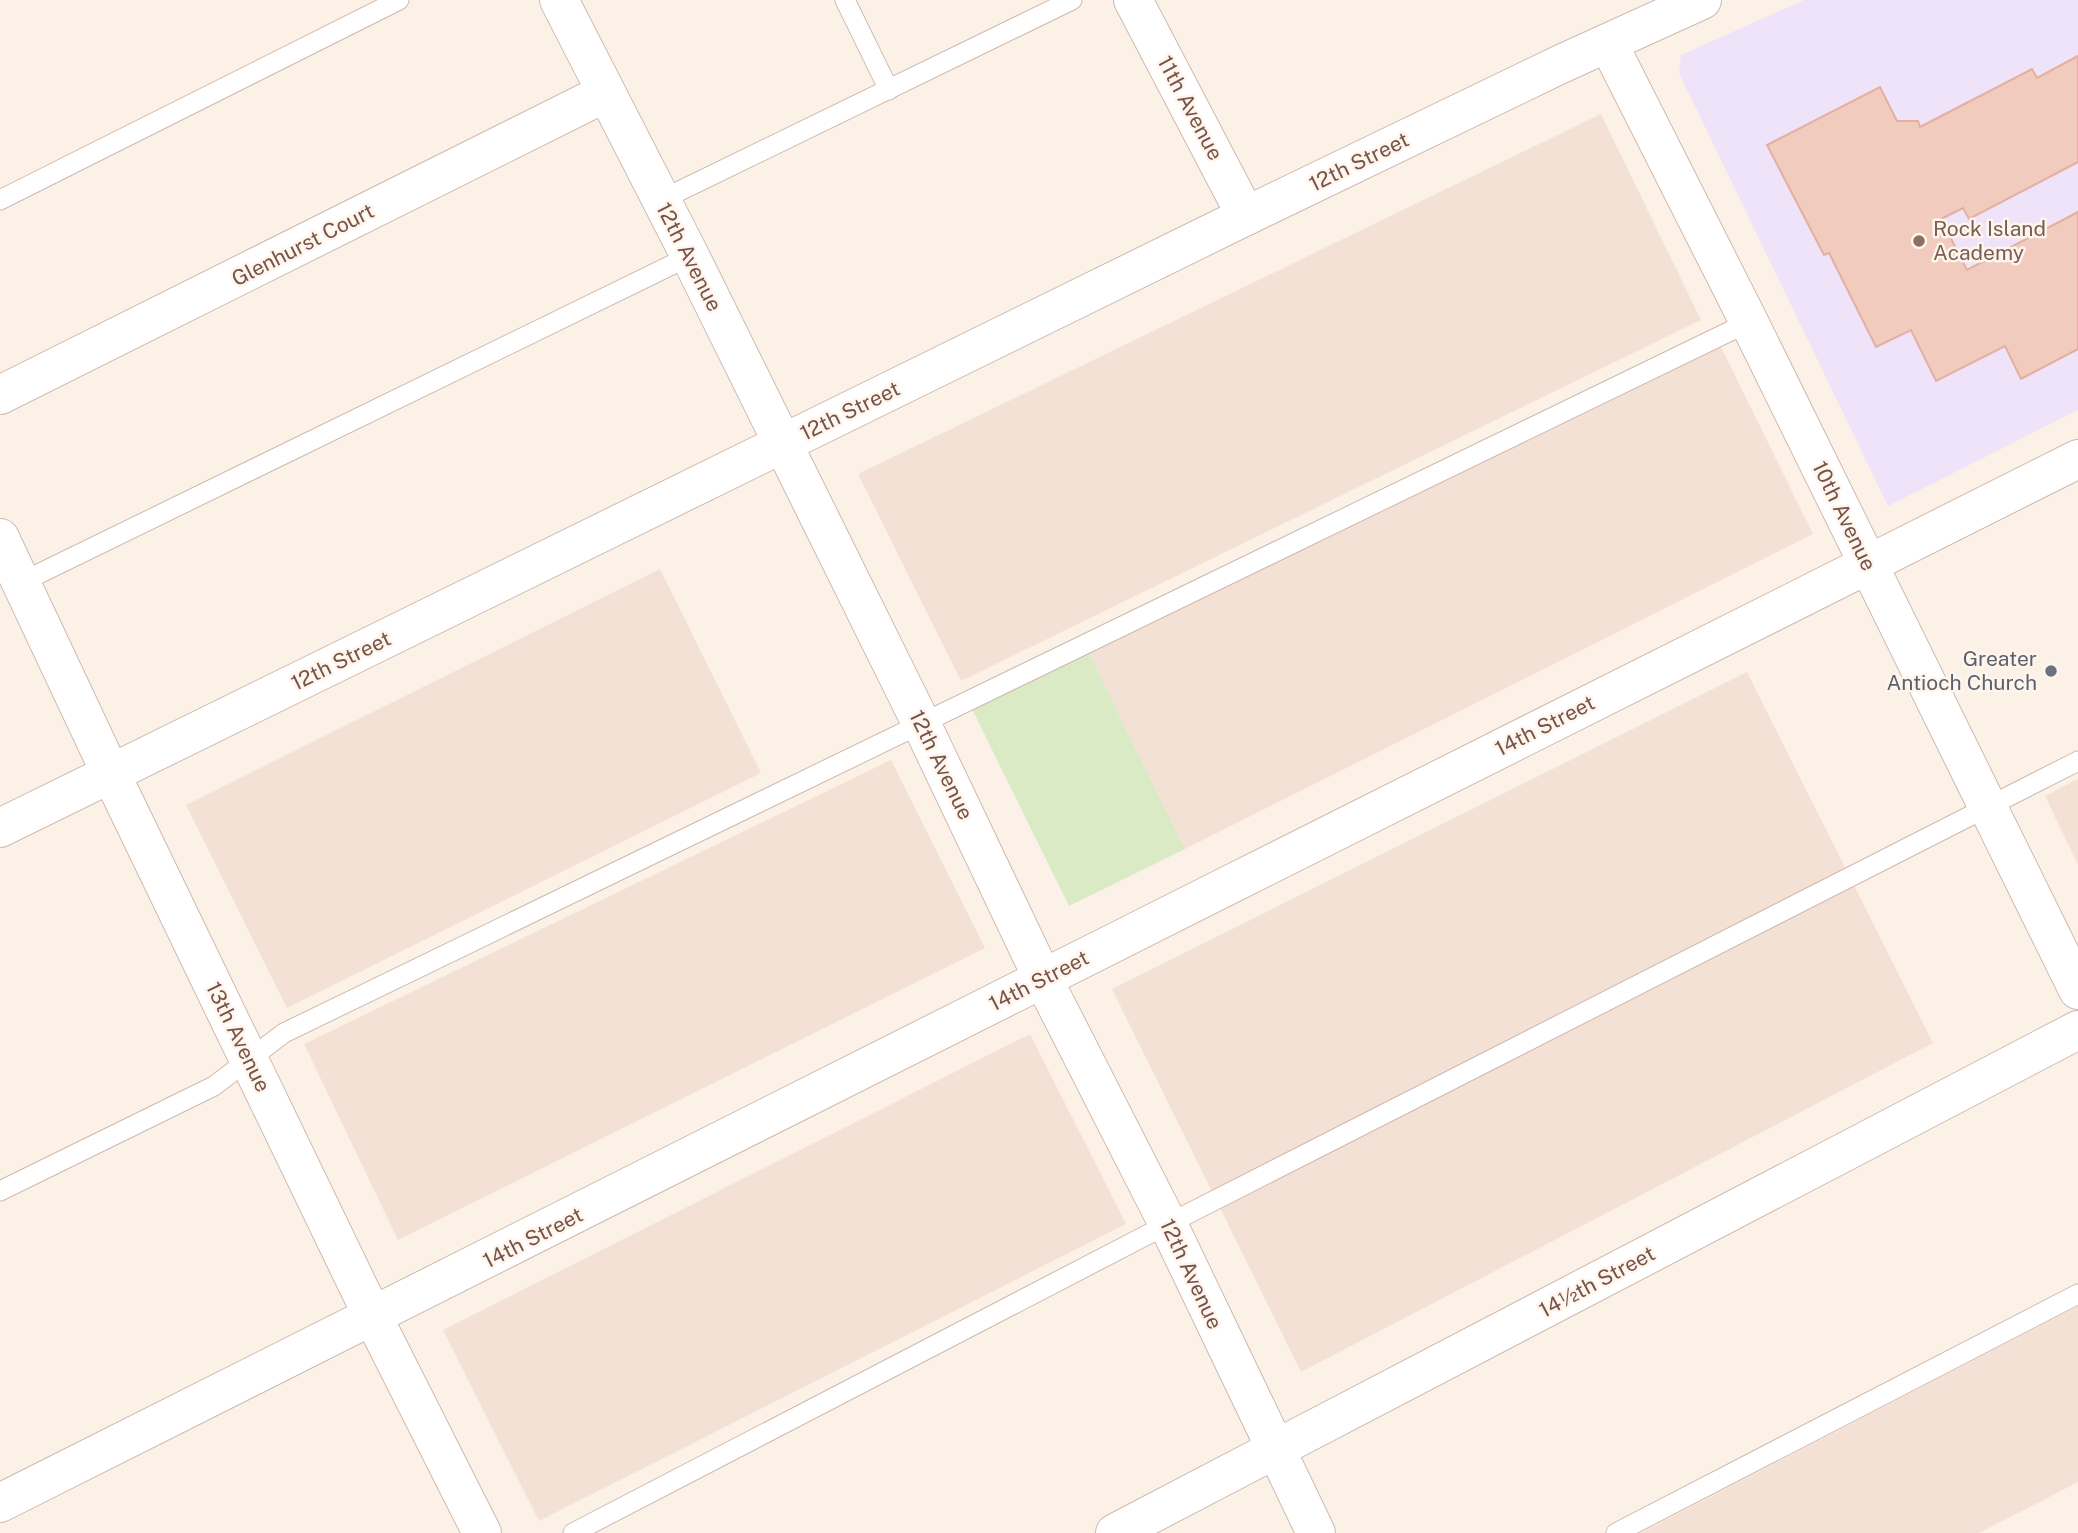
<svg xmlns="http://www.w3.org/2000/svg" width="2078" height="1533" viewBox="0 0 2078 1533" font-family="'Public Sans',sans-serif">
  <style>
    .residential { fill: #f4e1d5 }
    .education { fill: #eee3f8 }
    .green { fill: #d9eac4 }
    .building { fill: #f1cbbe; stroke: #e4af9f; stroke-width: 2 }
    .lines { fill: none; stroke-linecap: round; stroke-linejoin: round }
    .service-casing { stroke: #d0b9af; stroke-width: 21 }
    .minor-casing { stroke: #d0b9af; stroke-width: 40 }
    .tertiary-casing { stroke: #d0b9af; stroke-width: 40 }
    .service { stroke: #fff; stroke-width: 19 }
    .minor { stroke: #fff; stroke-width: 38 }
    .tertiary { stroke: #fff; stroke-width: 38 }
    .education-dot { fill: #8d6e63; stroke: #fff5ec; stroke-width: 2.5 }
    .worship-dot { fill: #6b7280; stroke: #fff5ec; stroke-width: 2.5 }
    .labels { text-anchor: middle; stroke-width: 5; stroke-linejoin: round; paint-order: stroke }
    .street-label { font-size: 21px; fill: #75544b; stroke: #fff5ec }
    .education-label { font-size: 21px; fill: #785e54; stroke: #fff5ec; text-anchor: start }
    .worship-label { font-size: 21px; fill: #5b616d; stroke: #fff5ec; text-anchor: end }
  </style>
  <rect width="100%" height="100%" fill="#fcf1e6"/>
  <path class="residential" d="M 1601,114 L 1701,320 L 961,681 L 858,474 Z
    M 1720,345 L 1813,534 L 1185,849 L 1088,651 Z
    M 660,569 L 761,773 L 287,1008 L 186,805 Z
    M 1747,672 L 1933,1043 L 1301,1372 L 1112,989 Z
    M 891,760 L 985,948 L 398,1240 L 304,1044 Z
    M 2078,779 L 2078,865 L 2045,796 Z
    M 1030,1034 L 1126,1224 L 539,1521 L 443,1330 Z
    M 2078,1306 L 2078,1482 L 1979,1533 L 1641,1533 Z"/>
  <path class="education" d="M 1804,0 L 2078,0 L 2078,410 L 1888,506 L 1679,73 L 1681,55 Z"/>
  <path class="green" d="M 1088,651 L 1185,849 L 1069,906 L 971,707 Z"/>
  <path class="building" d="M 2078,56 L 2078,162 L 1969,219 L 1963,208 L 1941,219 L 1967,270 L 2078,212 L 2078,349 L 2021,379 L 2005,346 L 1936,381 L 1911,330 L 1876,347 L 1829,253 L 1824,255 L 1767,145 L 1880,87 L 1897,121 L 1918,121 L 1920,127 L 2032,69 L 2037,78 Z"/>
  <g class="lines">
    <g class="service-casing">
      <path id="service" d="M 845,0 L 889,90
        M 0,200 L 399,0
        M 661,200 L 1072,0
        M 22,582 L 690,256
        M 0,1191 L 214,1086 L 284,1033 L 1749,322
        M 573,1533 L 1168,1224 L 2078,761
        M 1616,1533 L 2078,1294"/>
    </g>
    <g class="minor-casing">
      <path id="minor" d="M 559,0 L 690,256 L 921,723 L 1043,979 L 1168,1224 L 1316,1533
        M 1133,0 L 1246,216
        M 1608,43 L 1749,322 L 2078,990
        M 0,395 L 605,93
        M 0,538 L 111,774 L 374,1319 L 482,1533
        M 0,1503 C 695,1161 1383,802 2078,459
        M 1115,1533 L 2078,1030"/>
    </g>
    <g class="tertiary-casing">
      <path id="tertiary" d="M 0,828 L 1246,216 L 1561,64 L 1702,0"/>
    </g>
    <use href="#service" class="service"/>
    <use href="#minor" class="minor"/>
    <use href="#tertiary" class="tertiary"/>
  </g>
  <circle class="education-dot" cx="1919" cy="241" r="7"/>
  <circle class="worship-dot" cx="2051" cy="671" r="7"/>
  <g class="labels">
    <g class="street-label">
      <text transform="translate(1190 108) rotate(62)" y="7">11th Avenue</text>
      <text transform="translate(1359 162) rotate(-26)" y="7">12th Street</text>
      <text transform="translate(303 245) rotate(-27)" y="7">Glenhurst Court</text>
      <text transform="translate(689 257) rotate(63)" y="7">12th Avenue</text>
      <text transform="translate(850 411) rotate(-26)" y="7">12th Street</text>
      <text transform="translate(1844 516) rotate(64)" y="7">10th Avenue</text>
      <text transform="translate(341 661) rotate(-26)" y="7">12th Street</text>
      <text transform="translate(1545 726) rotate(-27)" y="7">14th Street</text>
      <text transform="translate(941 765) rotate(64)" y="7">12th Avenue</text>
      <text transform="translate(1039 981) rotate(-27)" y="7">14th Street</text>
      <text transform="translate(238 1037) rotate(64)" y="7">13th Avenue</text>
      <text transform="translate(533 1238) rotate(-27)" y="7">14th Street</text>
      <text transform="translate(1191 1274) rotate(65)" y="7">12th Avenue</text>
      <text transform="translate(1597 1282) rotate(-28)" y="7">14½th Street</text>
    </g>
    <g class="education-label">
      <text x="1933" y="236">Rock Island<tspan x="1933" dy="24">Academy</tspan></text>
    </g>
    <g class="worship-label">
      <text x="2037" y="666">Greater<tspan x="2037" dy="24">Antioch Church</tspan></text>
    </g>
  </g>
</svg>
